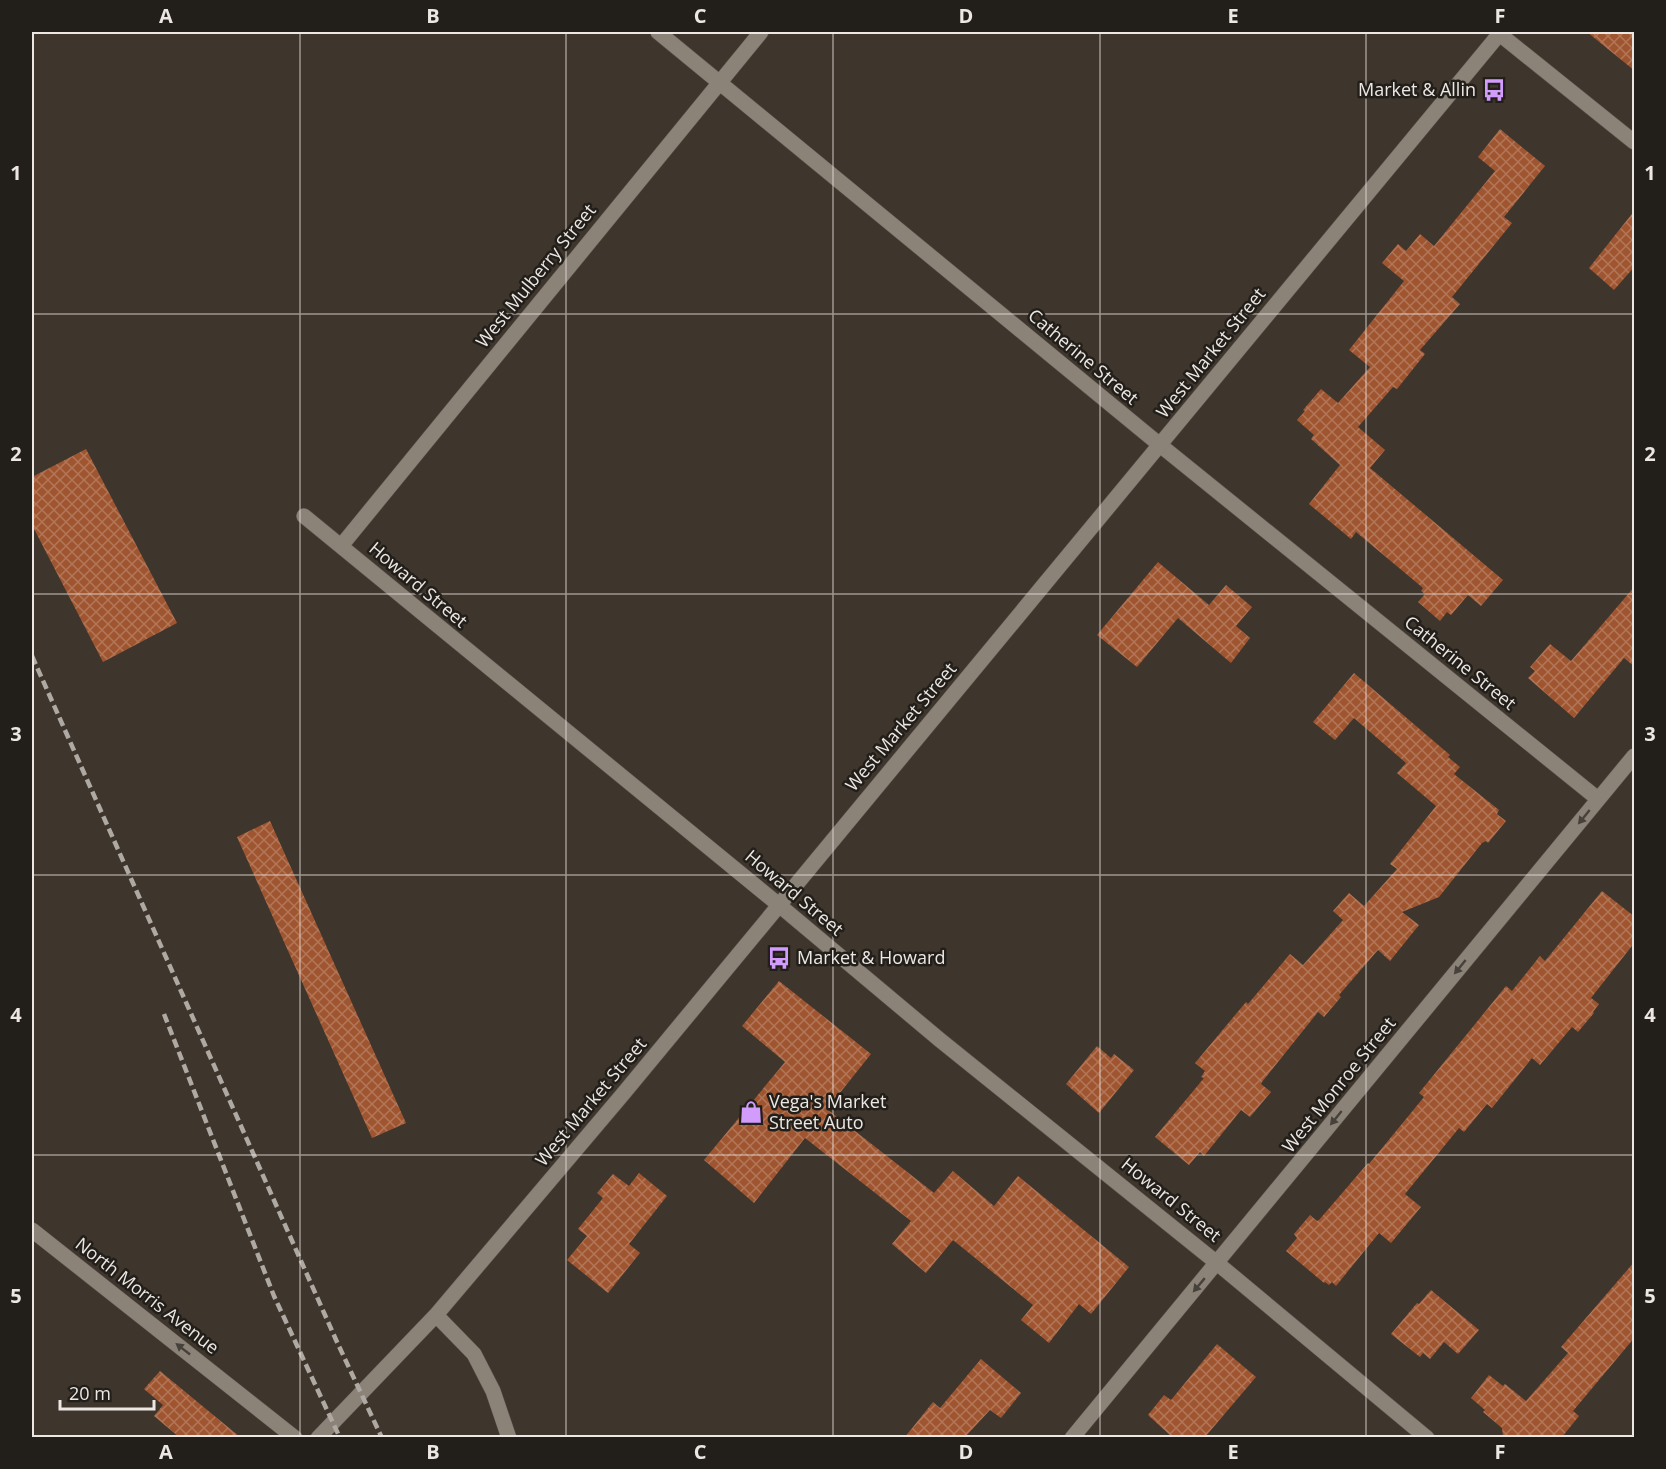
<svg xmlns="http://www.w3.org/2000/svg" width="1666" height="1469" viewBox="0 0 1666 1469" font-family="'Open Sans',sans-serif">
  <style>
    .building { fill: url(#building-cross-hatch) }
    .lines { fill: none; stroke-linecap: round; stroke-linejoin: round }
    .minor-casing { stroke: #58524b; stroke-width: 16 }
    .tertiary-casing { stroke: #58524b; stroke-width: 16 }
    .minor { stroke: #8b8278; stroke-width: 15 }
    .tertiary { stroke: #8b8278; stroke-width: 15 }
    .rail { stroke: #afa9a3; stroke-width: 4.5; stroke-dasharray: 9 4.5; stroke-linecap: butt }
    .oneway { fill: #47413b }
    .grid { fill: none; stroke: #ece7e2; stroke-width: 1.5; stroke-opacity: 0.55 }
    .labels { text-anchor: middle; stroke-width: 5; stroke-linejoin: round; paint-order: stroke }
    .poi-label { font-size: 18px; fill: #ece7e2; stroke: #221e1a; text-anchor: start }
    .street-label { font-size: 18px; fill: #ece7e2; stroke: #221e1a }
    .neatline { fill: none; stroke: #ece7e2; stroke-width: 2 }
    .grid-label { font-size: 20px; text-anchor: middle; font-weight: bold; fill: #ece7e2 }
  </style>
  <defs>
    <pattern id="building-cross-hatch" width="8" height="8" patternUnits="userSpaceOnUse" patternTransform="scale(1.5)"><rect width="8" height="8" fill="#a05531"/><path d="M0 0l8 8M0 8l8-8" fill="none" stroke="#b27658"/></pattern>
  </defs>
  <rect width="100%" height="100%" fill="#3e362d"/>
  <path class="building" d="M 1587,32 L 1635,32 L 1635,71 Z
    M 1500,129 L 1545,166 L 1504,217 L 1512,223 L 1452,297 L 1460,304 L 1420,350 L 1425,354 L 1397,389 L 1393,387 L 1358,427 L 1385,450 L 1370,468 L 1503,580 L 1481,606 L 1468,595 L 1451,615 L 1447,612 L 1440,621 L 1418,602 L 1425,594 L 1421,591 L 1423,588 L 1356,532 L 1351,539 L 1309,504 L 1340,465 L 1311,439 L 1314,435 L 1297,420 L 1305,411 L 1303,410 L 1321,389 L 1338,403 L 1370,367 L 1349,350 L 1404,281 L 1382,263 L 1398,244 L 1406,251 L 1420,234 L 1434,246 L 1495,171 L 1478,157 Z
    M 1635,210 L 1635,266 L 1614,290 L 1589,268 Z
    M 86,449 L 177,623 L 103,662 L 32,525 L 32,477 Z
    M 1158,562 L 1209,605 L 1226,585 L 1252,607 L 1236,626 L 1250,638 L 1231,663 L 1178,618 L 1137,667 L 1097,635 Z
    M 1635,586 L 1635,667 L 1624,658 L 1574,718 L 1528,678 L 1535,671 L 1530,667 L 1550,644 L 1571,661 Z
    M 1354,673 L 1450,755 L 1448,757 L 1460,767 L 1454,774 L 1499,810 L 1497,814 L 1506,821 L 1488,843 L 1486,841 L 1482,843 L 1439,897 L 1402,912 L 1419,925 L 1390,961 L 1378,950 L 1339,995 L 1341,997 L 1324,1017 L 1318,1012 L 1262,1082 L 1261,1084 L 1271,1092 L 1250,1117 L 1241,1110 L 1204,1156 L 1200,1152 L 1189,1165 L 1155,1137 L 1204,1078 L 1201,1077 L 1205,1071 L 1195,1063 L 1246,1002 L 1248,1004 L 1290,954 L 1303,965 L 1343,920 L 1333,911 L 1349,893 L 1364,906 L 1397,869 L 1390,864 L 1436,806 L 1397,773 L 1406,763 L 1354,718 L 1335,740 L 1313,722 Z
    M 270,821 L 406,1123 L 372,1138 L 237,837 Z
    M 1602,891 L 1635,917 L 1635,942 L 1591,998 L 1599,1004 L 1593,1012 L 1594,1013 L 1578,1032 L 1572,1027 L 1540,1065 L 1532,1058 L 1492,1108 L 1487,1104 L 1464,1132 L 1459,1128 L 1405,1194 L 1421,1207 L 1391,1243 L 1379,1233 L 1336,1286 L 1332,1282 L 1329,1285 L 1325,1282 L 1324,1283 L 1286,1251 L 1297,1238 L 1294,1234 L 1310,1215 L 1317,1221 L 1319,1220 L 1368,1163 L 1369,1164 L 1424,1097 L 1419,1093 L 1506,986 L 1512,991 L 1540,956 L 1545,961 Z
    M 779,981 L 871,1054 L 827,1109 L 934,1193 L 953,1171 L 994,1206 L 1018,1176 L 1129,1267 L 1091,1314 L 1079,1304 L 1049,1343 L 1021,1320 L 1033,1305 L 953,1240 L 926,1273 L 892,1244 L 911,1221 L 805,1138 L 754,1203 L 704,1160 L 785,1062 L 742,1026 Z
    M 1097,1046 L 1111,1058 L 1114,1054 L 1134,1070 L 1099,1113 L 1066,1084 Z
    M 639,1173 L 667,1196 L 629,1244 L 640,1253 L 608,1293 L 567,1260 L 587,1236 L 578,1229 L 603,1198 L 597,1193 L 613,1174 L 629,1186 Z
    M 1635,1261 L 1635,1337 L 1573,1411 L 1579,1416 L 1562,1437 L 1503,1437 L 1502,1428 L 1483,1412 L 1485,1410 L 1471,1398 L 1489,1375 L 1503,1386 L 1505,1384 L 1526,1401 L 1568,1353 L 1561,1347 Z
    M 1431,1290 L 1479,1330 L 1458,1354 L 1444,1342 L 1430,1359 L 1423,1353 L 1420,1357 L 1391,1334 L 1417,1303 L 1419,1304 Z
    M 1217,1344 L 1256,1377 L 1205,1437 L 1172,1437 L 1148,1415 L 1164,1395 L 1171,1400 Z
    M 981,1359 L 1021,1393 L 1001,1418 L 990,1410 L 965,1437 L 905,1437 L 933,1402 L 940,1408 Z
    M 160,1371 L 240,1437 L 179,1437 L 154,1416 L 163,1405 L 144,1389 Z"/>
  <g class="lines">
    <g class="minor-casing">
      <path id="minor" d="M 658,32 L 1160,445 L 1598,799
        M 1497,32 L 1634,142
        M 304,516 L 779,905 L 940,1040 L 1217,1263 L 1427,1438
        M 341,546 L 761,32
        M 32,1230 L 295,1438
        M 1072,1438 L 1634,756"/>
    </g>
    <g class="tertiary-casing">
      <path id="tertiary" d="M 436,1315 L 474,1354 L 493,1391 L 509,1438
        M 318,1438 L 436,1315 L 623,1094 L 1501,32"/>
    </g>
    <use href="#minor" class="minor"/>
    <use href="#tertiary" class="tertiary"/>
    <path class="rail" d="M 32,656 L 337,1342 L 382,1438
      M 164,1014 L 274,1296 L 340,1438"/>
  </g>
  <defs><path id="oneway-solid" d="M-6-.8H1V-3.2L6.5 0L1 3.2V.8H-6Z" transform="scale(1.5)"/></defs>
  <g class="oneway">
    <use href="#oneway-solid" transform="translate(1584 817) rotate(129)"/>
    <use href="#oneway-solid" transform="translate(1460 967) rotate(129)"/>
    <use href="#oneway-solid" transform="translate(1336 1118) rotate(129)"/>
    <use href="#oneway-solid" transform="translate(1199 1285) rotate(130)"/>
    <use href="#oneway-solid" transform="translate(183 1349) rotate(-142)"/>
  </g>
  <path class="grid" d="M 300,32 L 300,1438M 566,32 L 566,1438M 833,32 L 833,1438M 1100,32 L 1100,1438M 1366,32 L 1366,1438M 32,314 L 1634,314M 32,594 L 1634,594M 32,875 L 1634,875M 32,1155 L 1634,1155"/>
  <defs>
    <g id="bus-bare" transform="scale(1.8)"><path d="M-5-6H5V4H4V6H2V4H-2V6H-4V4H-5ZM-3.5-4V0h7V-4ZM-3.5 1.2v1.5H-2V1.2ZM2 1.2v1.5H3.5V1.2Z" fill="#d29cfd" stroke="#221e1a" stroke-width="2.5" paint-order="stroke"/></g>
    <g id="shop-bare" transform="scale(1.8)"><path d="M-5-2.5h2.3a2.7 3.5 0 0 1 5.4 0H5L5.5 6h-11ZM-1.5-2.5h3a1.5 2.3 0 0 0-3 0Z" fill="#d29cfd" stroke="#221e1a" stroke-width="2.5" paint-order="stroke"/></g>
  </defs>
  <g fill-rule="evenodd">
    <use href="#bus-bare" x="1494" y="90"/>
    <use href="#bus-bare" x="779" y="958"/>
    <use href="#shop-bare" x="751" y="1112"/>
  </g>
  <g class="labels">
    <g class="poi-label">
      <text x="1476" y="96" text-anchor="end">Market &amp; Allin</text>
      <text x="797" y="964">Market &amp; Howard</text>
      <text x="769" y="1108">Vega's Market<tspan x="769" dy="21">Street Auto</tspan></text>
    </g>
    <g class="street-label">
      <text transform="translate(536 276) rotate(-51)" y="6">West Mulberry Street</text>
      <text transform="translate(1211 353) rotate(-51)" y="6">West Market Street</text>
      <text transform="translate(1083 357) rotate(40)" y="6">Catherine Street</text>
      <text transform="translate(418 585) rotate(40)" y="6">Howard Street</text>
      <text transform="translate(1460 663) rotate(39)" y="6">Catherine Street</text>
      <text transform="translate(901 727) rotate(-50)" y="6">West Market Street</text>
      <text transform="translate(794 893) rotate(40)" y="6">Howard Street</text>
      <text transform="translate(1339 1085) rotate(-51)" y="6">West Monroe Street</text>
      <text transform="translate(591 1102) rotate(-50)" y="6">West Market Street</text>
      <text transform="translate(1171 1200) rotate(39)" y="6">Howard Street</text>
      <text transform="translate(147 1296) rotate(38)" y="6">North Morris Avenue</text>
    </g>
  </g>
  <rect width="1666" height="1469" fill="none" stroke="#221e1a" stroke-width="66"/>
  <path d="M60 1400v9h94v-9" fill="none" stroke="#ece7e2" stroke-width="3"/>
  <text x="69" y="1400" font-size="18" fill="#ece7e2" stroke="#221e1a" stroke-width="4.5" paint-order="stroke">20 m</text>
  <rect x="33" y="33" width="1600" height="1403" class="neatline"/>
  <g class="grid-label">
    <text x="166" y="23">A</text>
    <text x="433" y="23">B</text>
    <text x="700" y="23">C</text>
    <text x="966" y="23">D</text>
    <text x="1233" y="23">E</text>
    <text x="1500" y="23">F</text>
    <text x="16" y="180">1</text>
    <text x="1650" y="180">1</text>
    <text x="16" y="461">2</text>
    <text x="1650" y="461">2</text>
    <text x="16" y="741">3</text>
    <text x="1650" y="741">3</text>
    <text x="16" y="1022">4</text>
    <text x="1650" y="1022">4</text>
    <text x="16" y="1303">5</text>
    <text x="1650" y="1303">5</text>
    <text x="166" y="1459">A</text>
    <text x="433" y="1459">B</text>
    <text x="700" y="1459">C</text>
    <text x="966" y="1459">D</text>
    <text x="1233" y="1459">E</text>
    <text x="1500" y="1459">F</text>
  </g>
</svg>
